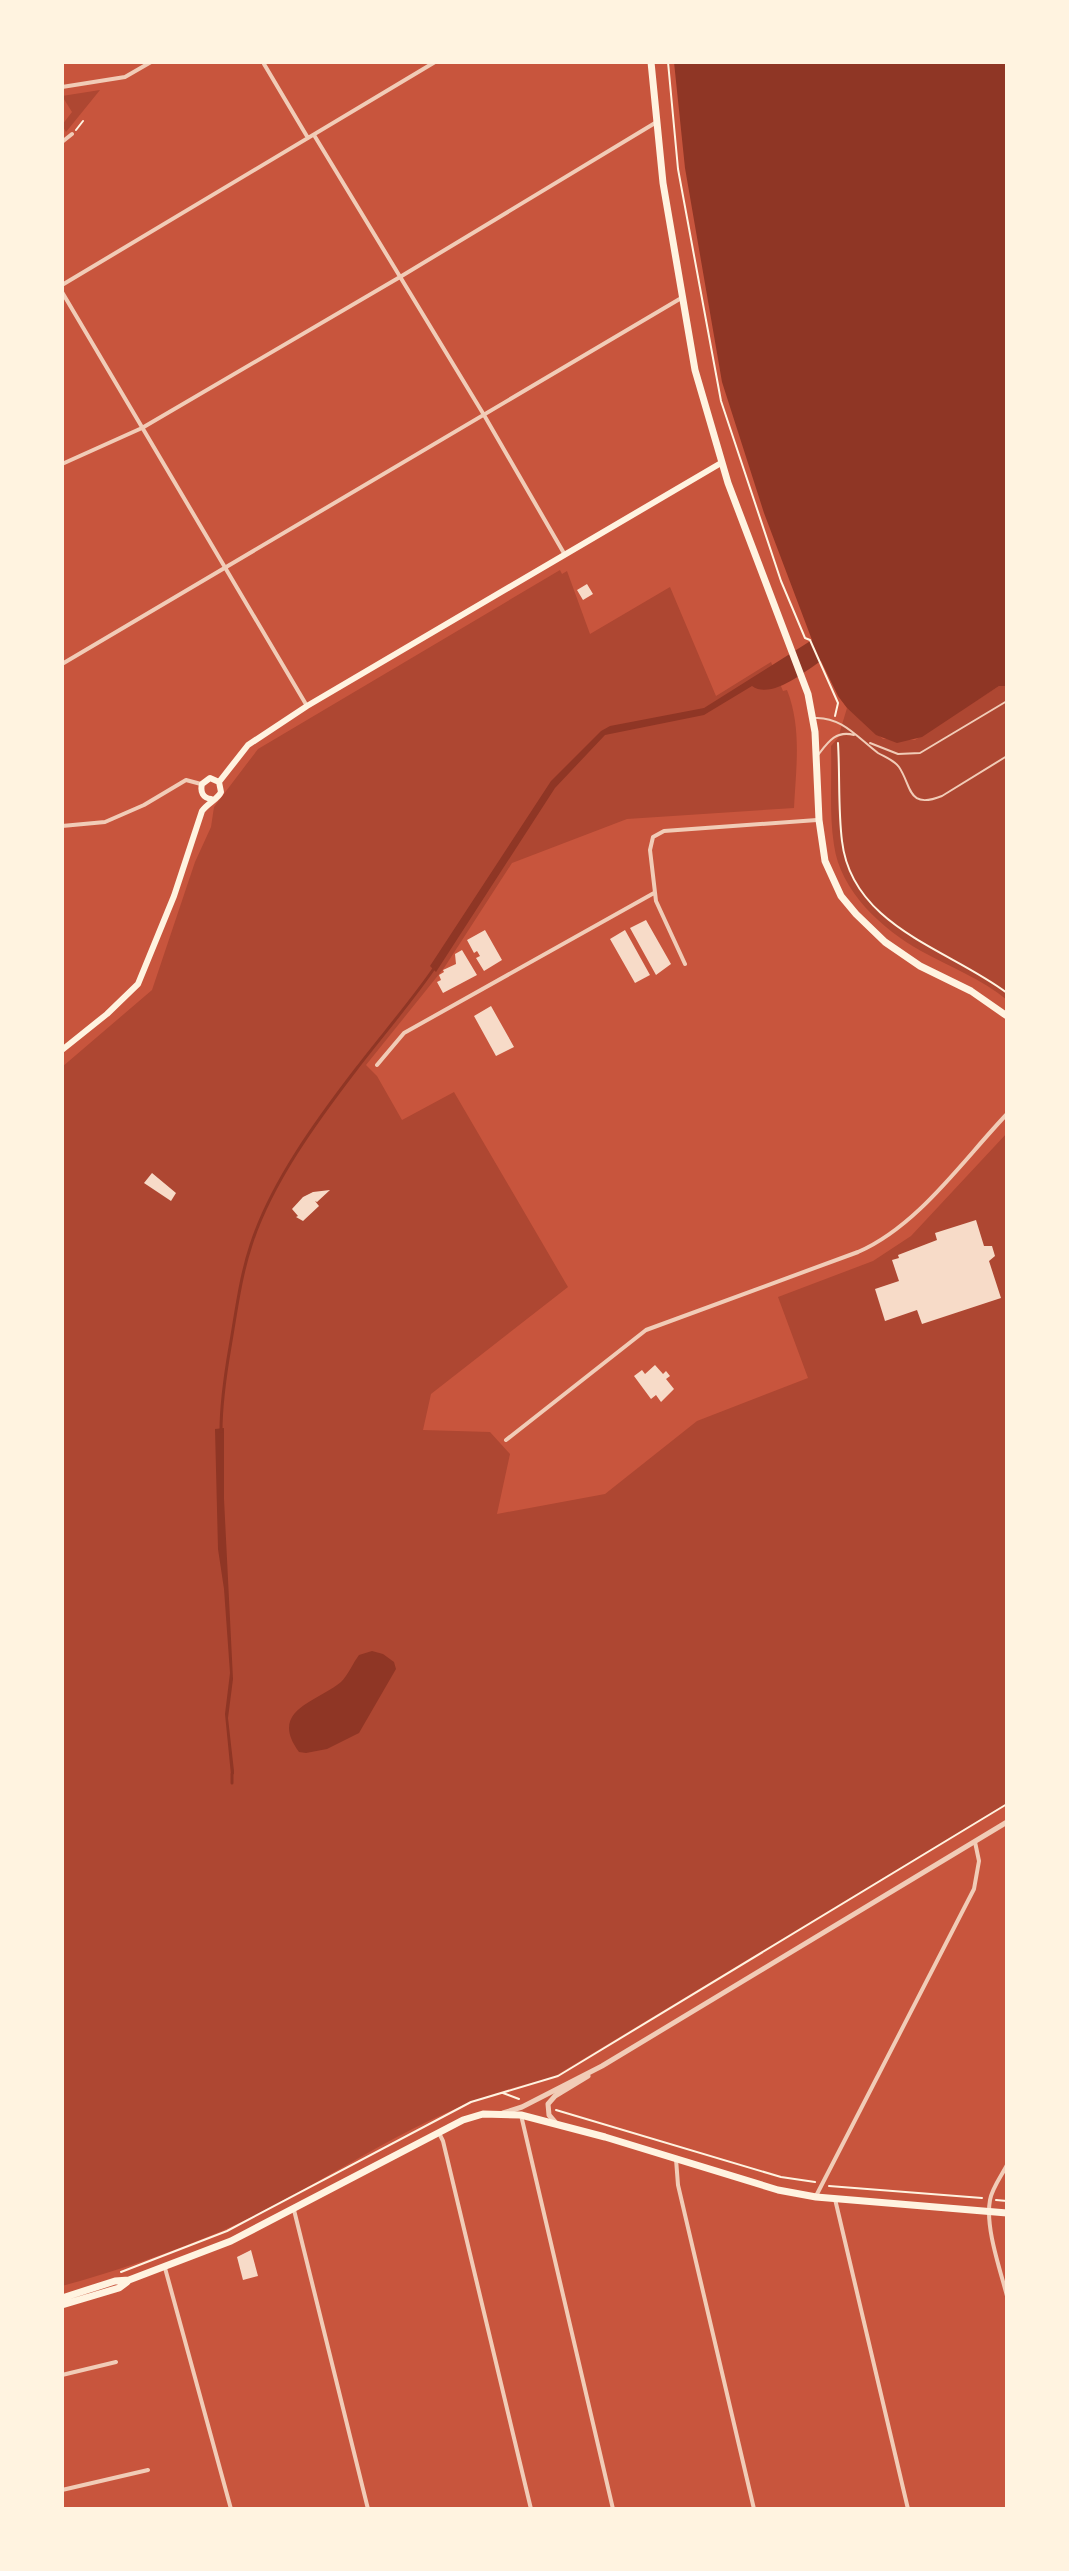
<svg xmlns="http://www.w3.org/2000/svg" width="1069" height="2571" viewBox="0 0 1069 2571" font-family="'Source Sans 3',sans-serif">
  <style>
    .green { fill: #ae4732 }
    .water { fill: #8f3625 }
    .lines { fill: none; stroke-linecap: round; stroke-linejoin: round }
    .stream { stroke: #8f3625; stroke-width: 3 }
    .building { fill: #f7dbc8 }
    .path { stroke: #fff3e0; stroke-width: 2 }
    .service { stroke: #f1ccb7; stroke-width: 2 }
    .minor { stroke: #f1ccb7; stroke-width: 4 }
    .tertiary { stroke: #f1ccb7; stroke-width: 5 }
    .secondary { stroke: #fff3e0; stroke-width: 6 }
    .primary { stroke: #fff3e0; stroke-width: 7 }
  </style>
  <rect width="100%" height="100%" fill="#c8553d"/>
  <path class="green" d="M 100,90 L 66,132 L 62,125 L 72,112 L 62,96 Z
    M 560,570 L 562,574 L 567,571 L 590,634 L 670,587 L 716,696 L 771,662 L 783,691 L 787,690 C 802,728 796,768 794,808 L 627,819 L 512,863 L 444,968 L 366,1065 L 377,1076 L 402,1120 L 454,1092 L 568,1287 L 431,1394 L 423,1430 L 490,1432 L 510,1454 L 497,1514 L 605,1494 L 697,1421 L 808,1378 L 778,1297 L 873,1261 L 911,1236 L 1007,1133 L 1007,1803 L 550,2079 C 431,2101 333,2181 224,2230 C 172,2252 117,2271 62,2286 L 62,1067 L 152,990 L 195,862 L 211,827 L 214,807 L 258,749 Z
    M 999,686 L 1007,686 L 1007,1000 C 982,979 950,967 921,951 C 883,930 840,891 834,845 C 829,813 832,779 831,746 L 838,738 L 847,708 L 883,739 L 915,740 Z"/>
  <path class="water" d="M 674,62 L 1007,62 L 1007,686 L 999,686 L 922,737 L 897,743 L 876,735 L 847,708 L 838,696 L 821,661 C 804,672 771,700 752,686 L 704,715 L 605,735 L 555,788 L 436,972 L 430,966 L 551,781 L 601,731 L 610,726 L 704,708 L 812,640 L 764,513 L 722,382 L 685,168 Z
    M 224,1428 L 224,1499 L 233,1679 L 228,1718 L 234,1771 L 234,1774 L 231,1775 L 225,1714 L 230,1673 L 224,1589 L 218,1549 L 215,1429 Z
    M 372,1651 L 383,1654 L 394,1662 L 396,1669 L 359,1733 L 327,1749 L 306,1753 L 299,1752 C 268,1710 317,1702 341,1682 C 348,1675 353,1663 359,1655 Z"/>
  <g class="lines">
    <path class="stream" d="M 221,1431 C 221,1402 225,1376 230,1347 C 236,1313 240,1278 251,1245 C 271,1183 317,1120 357,1068 C 383,1034 411,1002 435,967
      M 232,1783 L 232,1774"/>
  </g>
  <path class="building" d="M 587,584 L 593,594 L 583,600 L 577,590 Z
    M 646,920 L 671,964 L 656,975 L 630,928 Z
    M 485,930 L 502,960 L 484,971 L 476,958 L 480,956 L 477,951 L 474,953 L 467,940 Z
    M 625,930 L 650,975 L 635,983 L 610,939 Z
    M 462,950 L 477,975 L 443,993 L 437,982 L 441,980 L 439,975 L 444,972 L 443,970 L 456,964 L 455,954 Z
    M 491,1006 L 514,1047 L 496,1056 L 474,1016 Z
    M 152,1173 L 176,1193 L 171,1201 L 144,1183 Z
    M 330,1190 L 317,1202 L 315,1201 L 319,1206 L 303,1221 L 296,1217 L 298,1216 L 292,1209 L 303,1197 L 313,1192 Z
    M 976,1220 L 984,1246 L 992,1246 L 995,1256 L 989,1261 L 1001,1298 L 922,1324 L 917,1310 L 885,1321 L 875,1289 L 899,1281 L 892,1260 L 899,1258 L 898,1255 L 937,1240 L 935,1233 Z
    M 655,1365 L 663,1374 L 666,1371 L 670,1376 L 666,1379 L 674,1389 L 661,1402 L 656,1395 L 651,1399 L 634,1376 L 642,1370 L 645,1374 Z
    M 251,2250 L 258,2276 L 243,2280 L 237,2257 Z"/>
  <g class="lines">
    <path class="path" d="M 668,62 L 678,169 L 721,401 L 781,581 L 805,638 L 810,640 L 838,703 L 835,716
      M 76,130 L 83,121
      M 838,743 C 840,776 838,809 842,841 C 852,927 949,949 1007,993
      M 503,2093 L 519,2099
      M 556,2110 L 781,2177 L 815,2182
      M 829,2186 L 982,2198
      M 996,2200 L 1007,2201
      M 121,2272 L 227,2231 L 471,2102 L 558,2076 L 1007,1804"/>
    <path class="service" d="M 814,718 C 841,716 858,738 878,753 C 885,757 894,760 899,767 C 912,786 907,810 942,796 L 1007,756
      M 870,743 L 898,754 L 920,753 L 1007,701
      M 818,755 C 828,742 836,730 854,735"/>
    <path class="minor" d="M 264,64 L 308,138
      M 62,87 L 125,77 L 151,62
      M 314,135 L 484,415 L 565,555
      M 62,142 L 72,134
      M 62,285 L 435,62
      M 62,292 L 307,706
      M 62,464 L 142,428 L 400,277 L 655,123
      M 62,664 L 683,297
      M 62,826 L 105,822 L 144,805 L 186,780 L 201,784
      M 685,964 L 656,901 L 650,850 L 653,837 L 664,831 L 817,820
      M 377,1065 L 404,1033 L 654,893
      M 506,1440 L 646,1330 L 858,1252 C 918,1226 963,1160 1007,1114
      M 521,2115 L 613,2509
      M 439,2133 L 443,2141 L 531,2509
      M 676,2159 L 678,2185 L 754,2509
      M 1007,2165 C 1002,2175 992,2188 990,2200 C 985,2227 1000,2269 1007,2296
      M 816,2196 L 974,1889 L 979,1861 L 975,1842
      M 835,2199 L 908,2509
      M 294,2210 L 368,2509
      M 165,2268 L 231,2509
      M 62,2375 L 116,2362
      M 62,2490 L 148,2470"/>
    <path class="tertiary" d="M 503,2113 L 522,2107 L 602,2066 L 1007,1822
      M 555,2122 L 549,2115 L 548,2104 L 555,2096 L 588,2076"/>
    <path class="secondary" d="M 219,782 L 248,745 L 307,706 L 721,463
      M 62,1050 L 107,1014 L 138,984 L 174,896 L 202,811 C 208,803 218,799 221,792 L 219,782 L 210,778 L 202,784 C 200,792 203,798 211,799"/>
    <path class="primary" d="M 651,62 L 663,183 L 695,370 L 728,483 L 808,694 L 815,732 L 819,820 L 825,861 L 841,896 L 856,914 L 885,942 L 920,966 L 971,991 L 1007,1016
      M 62,2298 L 115,2281 L 129,2280 L 231,2241 L 463,2120 L 483,2114 L 521,2115 L 605,2137 L 778,2190 L 816,2197 L 1007,2213
      M 62,2305 L 119,2288 L 127,2282"/>
  </g>
  <rect width="1069" height="2571" fill="none" stroke="#fff3e0" stroke-width="128"/>
</svg>
